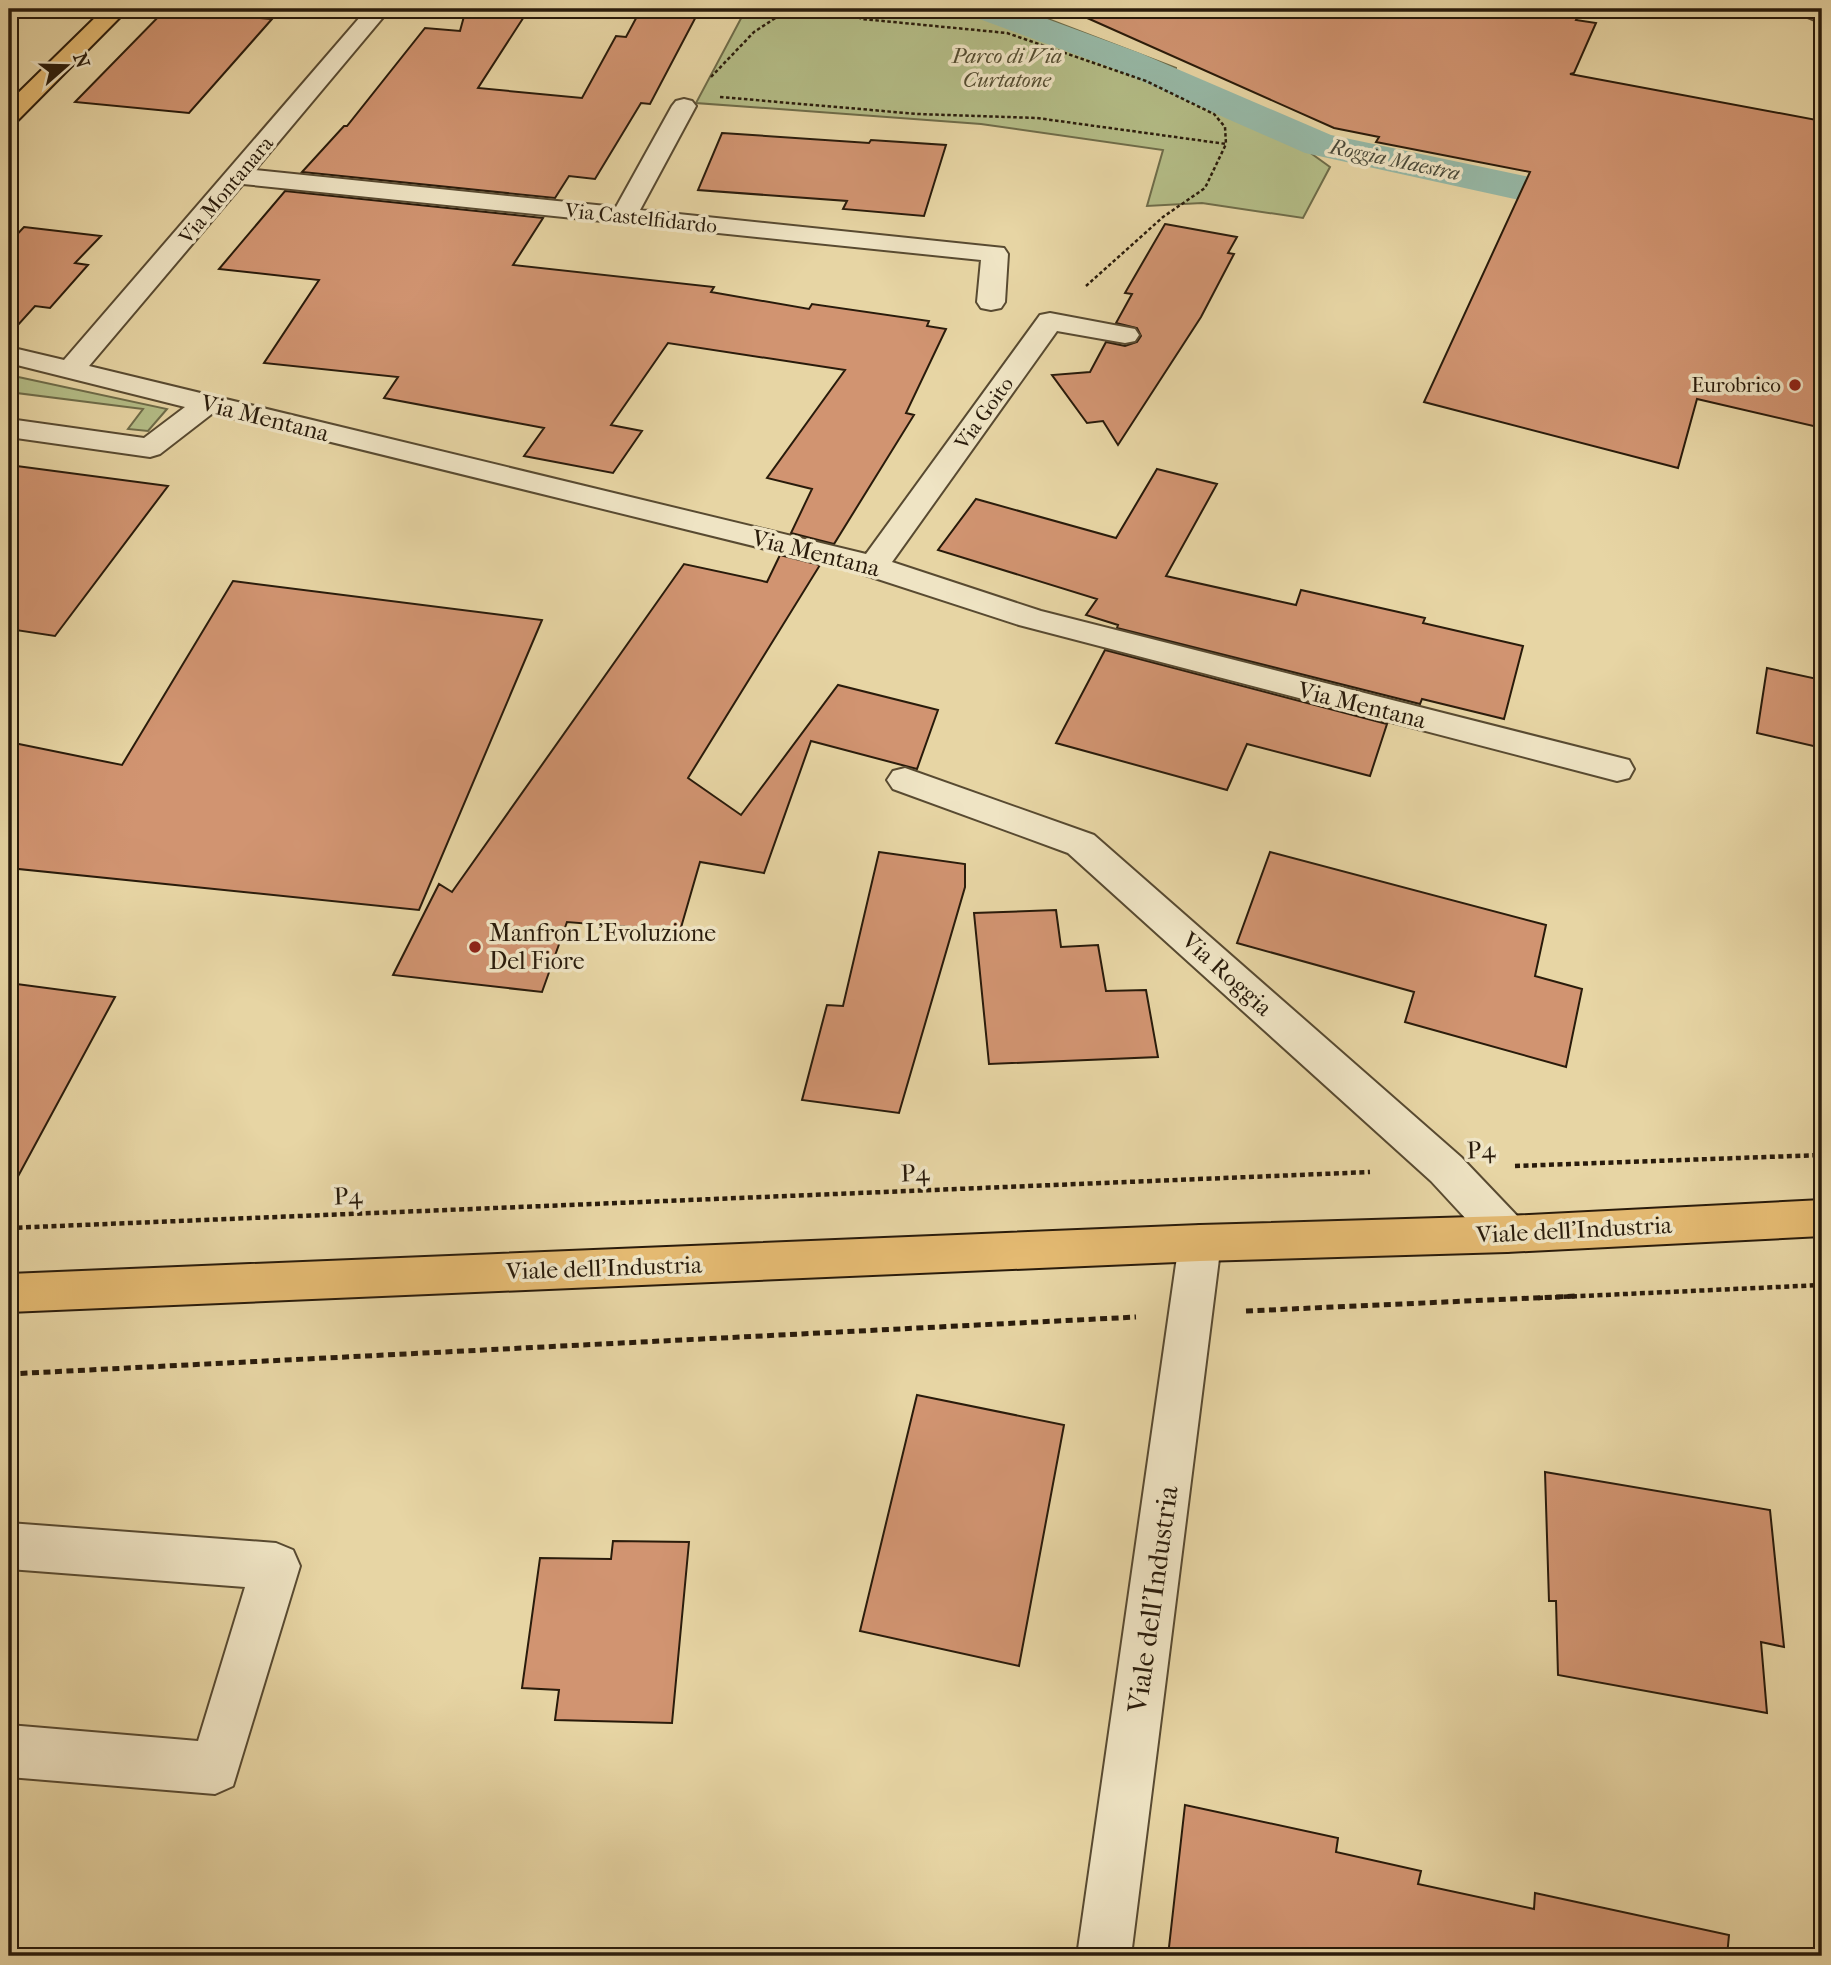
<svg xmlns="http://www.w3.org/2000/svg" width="1831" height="1965" viewBox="0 0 1831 1965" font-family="'IM FELL French Canon',serif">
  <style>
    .green { fill: #b4bd87; stroke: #6e6c49; stroke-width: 2 }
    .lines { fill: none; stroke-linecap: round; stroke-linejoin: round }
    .canal { fill: #97b9a7; fill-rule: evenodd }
    .building { fill: #d19471; stroke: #291b0b; stroke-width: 2 }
    .minor-casing { stroke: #584a31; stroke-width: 4 }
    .major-casing { stroke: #291b0b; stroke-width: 4 }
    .path-far2 { stroke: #291b0b; stroke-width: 2.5; stroke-dasharray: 3.5 2.5; stroke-linecap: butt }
    .path-far1 { stroke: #291b0b; stroke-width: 4.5; stroke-dasharray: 5 3.5; stroke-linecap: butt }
    .path { stroke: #291b0b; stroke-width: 5; stroke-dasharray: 7 4.5; stroke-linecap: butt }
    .minor { fill: #efe4c4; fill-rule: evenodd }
    .major { fill: #e4ba72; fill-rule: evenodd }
    .poi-dot { fill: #8f2418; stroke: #efe4c4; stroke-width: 2.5 }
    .labels { text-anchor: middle; stroke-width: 7; stroke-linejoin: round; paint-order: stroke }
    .far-park-label { font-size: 21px; font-style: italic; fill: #534c30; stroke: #efe4c4 }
    .far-water-label { font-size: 21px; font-style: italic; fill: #4a4a3a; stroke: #efe4c4 }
    .far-street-label { font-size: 21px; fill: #291b0b; stroke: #efe4c4 }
    .far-poi-label { font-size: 21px; fill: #291b0b; stroke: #efe4c4; text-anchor: end }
    .street-label { font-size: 24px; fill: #291b0b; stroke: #efe4c4 }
    .poi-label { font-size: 24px; fill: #291b0b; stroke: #efe4c4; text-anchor: start }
    .near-street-label { font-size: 28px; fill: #291b0b; stroke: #efe4c4 }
  </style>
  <rect width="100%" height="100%" fill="#e7d5a4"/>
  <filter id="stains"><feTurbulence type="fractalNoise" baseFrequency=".00286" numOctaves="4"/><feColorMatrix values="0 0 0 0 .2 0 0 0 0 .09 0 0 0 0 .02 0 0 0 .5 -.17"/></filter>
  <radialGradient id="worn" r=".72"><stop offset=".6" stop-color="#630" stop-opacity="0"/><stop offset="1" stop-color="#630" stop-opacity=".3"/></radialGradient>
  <path class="green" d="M 746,9 L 1022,9 L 1176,68 L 1175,87 L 1280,131 L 1330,167 L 1303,218 L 1202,203 L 1147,206 L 1163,150 L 981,124 L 696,103 Z
    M 9,375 L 167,409 L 148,431 L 128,429 L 143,409 L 9,392 Z"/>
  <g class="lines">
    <path class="canal" d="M 969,9 L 1020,9 L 1140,53 L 1331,135 L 1605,193 L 1620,197 L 1626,206 L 1620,215 L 1605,219 L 1305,153 L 1114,69 L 974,17 Z"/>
  </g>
  <path class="building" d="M 466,9 L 529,9 L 478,88 L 582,98 L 616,36 L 626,37 L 641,9 L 700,9 L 650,104 L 641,103 L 595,179 L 569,176 L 555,198 L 302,172 L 344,126 L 347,126 L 425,28 L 460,31 Z
    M 1067,9 L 1582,9 L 1576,20 L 1596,23 L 1574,73 L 1570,74 L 1822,121 L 1822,428 L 1697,399 L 1678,468 L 1424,402 L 1530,172 L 1376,142 L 1379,137 L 1334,128 Z
    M 165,10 L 272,19 L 189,113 L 75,102 Z
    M 722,133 L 869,143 L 871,140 L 946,145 L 924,216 L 843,209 L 847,201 L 698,190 Z
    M 285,191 L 543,218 L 513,265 L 714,287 L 711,292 L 809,309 L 812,304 L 929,321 L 927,326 L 946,329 L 906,413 L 914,415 L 834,544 L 791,533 L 812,489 L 767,478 L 845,370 L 668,343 L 611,425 L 642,431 L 613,473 L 524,456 L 544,428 L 384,398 L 398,377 L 264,363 L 319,280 L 219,269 Z
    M 1165,224 L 1237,237 L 1228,253 L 1234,254 L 1201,317 L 1118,445 L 1103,421 L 1087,423 L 1052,375 L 1090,372 L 1106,342 L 1125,346 L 1137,342 L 1141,336 L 1137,328 L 1116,323 L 1132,294 L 1125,293 Z
    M 24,227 L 101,236 L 75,263 L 88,265 L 50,308 L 35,306 L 9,335 L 9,243 Z
    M 9,465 L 168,486 L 55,636 L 9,629 Z
    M 1157,469 L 1217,484 L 1166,576 L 1296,605 L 1301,590 L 1425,618 L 1423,623 L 1523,646 L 1504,719 L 1422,699 L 1420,704 L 1117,628 L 1118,625 L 1086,615 L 1097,599 L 938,550 L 976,499 L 1116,538 Z
    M 780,555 L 820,565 L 688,778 L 741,815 L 838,685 L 938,710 L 917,769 L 811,741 L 764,873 L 700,862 L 680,931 L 567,922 L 542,992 L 393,975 L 439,884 L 452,892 L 684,564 L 767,582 Z
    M 233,581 L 542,620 L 419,910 L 9,868 L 9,742 L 122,765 Z
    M 1105,650 L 1387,724 L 1370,776 L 1247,744 L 1227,790 L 1056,743 Z
    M 1767,668 L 1822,680 L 1822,748 L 1757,733 Z
    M 879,852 L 965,864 L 965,887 L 899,1113 L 802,1100 L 827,1005 L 843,1006 Z
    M 1270,852 L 1546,925 L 1535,976 L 1582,989 L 1566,1067 L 1405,1022 L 1414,992 L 1237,943 Z
    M 1056,910 L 1061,947 L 1098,945 L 1106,991 L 1146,990 L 1158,1057 L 989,1064 L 974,913 Z
    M 9,983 L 115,997 L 9,1193 Z
    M 917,1395 L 1064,1425 L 1019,1666 L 860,1631 Z
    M 1545,1472 L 1770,1510 L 1784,1647 L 1761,1642 L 1767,1713 L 1558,1675 L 1556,1601 L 1549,1601 Z
    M 613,1541 L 689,1542 L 672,1723 L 555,1720 L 559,1690 L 522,1688 L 540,1558 L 611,1559 Z
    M 1185,1805 L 1338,1838 L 1336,1852 L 1421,1871 L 1418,1884 L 1534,1909 L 1535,1893 L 1729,1935 L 1727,1956 L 1168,1956 Z"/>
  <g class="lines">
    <g class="minor-casing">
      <path id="minor" d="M 367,9 L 390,9 L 255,170 L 616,207 L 672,106 L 676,101 L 684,99 L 692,101 L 696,106 L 640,210 L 1004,248 L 1008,254 L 1005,302 L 1001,308 L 991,310 L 981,308 L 977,302 L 981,260 L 243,184 L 89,366 L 866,554 L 1040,315 L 1050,313 L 1135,329 L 1139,335 L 1135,341 L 1125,343 L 1057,331 L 892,562 L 1041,611 L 1629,760 L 1634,769 L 1629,778 L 1617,781 L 1019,625 L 847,569 L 213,413 L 160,454 L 150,457 L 9,437 L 9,419 L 144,438 L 185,407 L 9,363 L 9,347 L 64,360 Z
        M 1797,9 L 1822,9 L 1822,23 L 1800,14 Z
        M 905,768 L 1094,835 L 1461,1157 L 1522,1221 L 1528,1234 L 1522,1247 L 1507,1252 L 1492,1247 L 1431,1181 L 1068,853 L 893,789 L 887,780 L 893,771 Z
        M 1200,1225 L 1215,1230 L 1221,1243 L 1131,1956 L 1077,1956 L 1179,1243 L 1185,1230 Z
        M 9,1523 L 276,1543 L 293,1550 L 300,1566 L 233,1786 L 215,1794 L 9,1777 L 9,1725 L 198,1741 L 245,1587 L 9,1569 Z"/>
    </g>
    <g class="major-casing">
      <path id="major" d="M 104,9 L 128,9 L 18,120 L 9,122 L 9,102 Z
        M 1822,1200 L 1822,1236 L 1507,1252 L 1200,1261 L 9,1312 L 9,1274 L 1200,1225 L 1507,1216 Z"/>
    </g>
    <path class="path-far2" d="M 711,77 L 754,32 L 789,9
      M 720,97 L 918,114 L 1037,118 L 1226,144 L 1225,127 L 1214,114 L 1146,81 L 1007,33 L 862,19 L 840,9
      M 1086,286 L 1163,217 L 1205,188 L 1226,144"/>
    <path class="path-far1" d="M 1515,1166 L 1822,1155
      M 9,1228 L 1370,1172
      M 1538,1298 L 1822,1285"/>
    <path class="path" d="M 1246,1311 L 1577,1296
      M 9,1374 L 1136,1317"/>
    <use href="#minor" class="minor"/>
    <use href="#major" class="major"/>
  </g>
  <g class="poi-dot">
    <circle cx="1795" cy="385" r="7"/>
    <circle cx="475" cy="947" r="7"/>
  </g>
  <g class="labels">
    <g class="far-park-label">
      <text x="1007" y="63">Parco di Via<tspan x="1007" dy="24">Curtatone</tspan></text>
    </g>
    <g class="far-water-label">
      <text transform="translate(1395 160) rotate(12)" y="7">Roggia Maestra</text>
    </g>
    <g class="far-street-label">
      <text transform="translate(226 190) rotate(-50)" y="7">Via Montanara</text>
      <text transform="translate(641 218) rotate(6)" y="7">Via Castelfidardo</text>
      <text transform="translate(984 413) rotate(-54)" y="7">Via Goito</text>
    </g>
    <g class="far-poi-label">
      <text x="1781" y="392">Eurobrico</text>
    </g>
    <g class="street-label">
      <text transform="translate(265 418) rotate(14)" y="8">Via Mentana</text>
      <text transform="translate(816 553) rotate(14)" y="8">Via Mentana</text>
      <text transform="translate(1362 705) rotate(14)" y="8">Via Mentana</text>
      <text transform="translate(1227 974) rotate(42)" y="8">Via Roggia</text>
      <text transform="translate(1481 1150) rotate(-2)" y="8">P4</text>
      <text transform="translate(915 1173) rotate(-2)" y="8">P4</text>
      <text transform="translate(348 1196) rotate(-2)" y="8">P4</text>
      <text transform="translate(1574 1230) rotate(-3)" y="8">Viale dell'Industria</text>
      <text transform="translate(604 1268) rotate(-2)" y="8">Viale dell'Industria</text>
    </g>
    <g class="poi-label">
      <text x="489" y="941">Manfron L'Evoluzione<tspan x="489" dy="28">Del Fiore</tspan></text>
    </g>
    <g class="near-street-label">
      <text transform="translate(1152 1599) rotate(-82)" y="10">Viale dell'Industria</text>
    </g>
  </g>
  <rect width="1831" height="1965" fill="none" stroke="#e7d5a4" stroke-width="35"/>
  <rect x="10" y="10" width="1810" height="1944" fill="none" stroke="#291b0b" stroke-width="3.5"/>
  <rect x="18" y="18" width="1796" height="1930" fill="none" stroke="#291b0b" stroke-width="2"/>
  <g transform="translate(66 66) rotate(70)" stroke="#efe4c4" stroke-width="5" paint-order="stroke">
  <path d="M0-5L12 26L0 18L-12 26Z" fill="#291b0b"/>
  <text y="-10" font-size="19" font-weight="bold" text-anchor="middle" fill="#291b0b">N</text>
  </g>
  <rect width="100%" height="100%" filter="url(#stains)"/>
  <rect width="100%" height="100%" fill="url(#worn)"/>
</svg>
